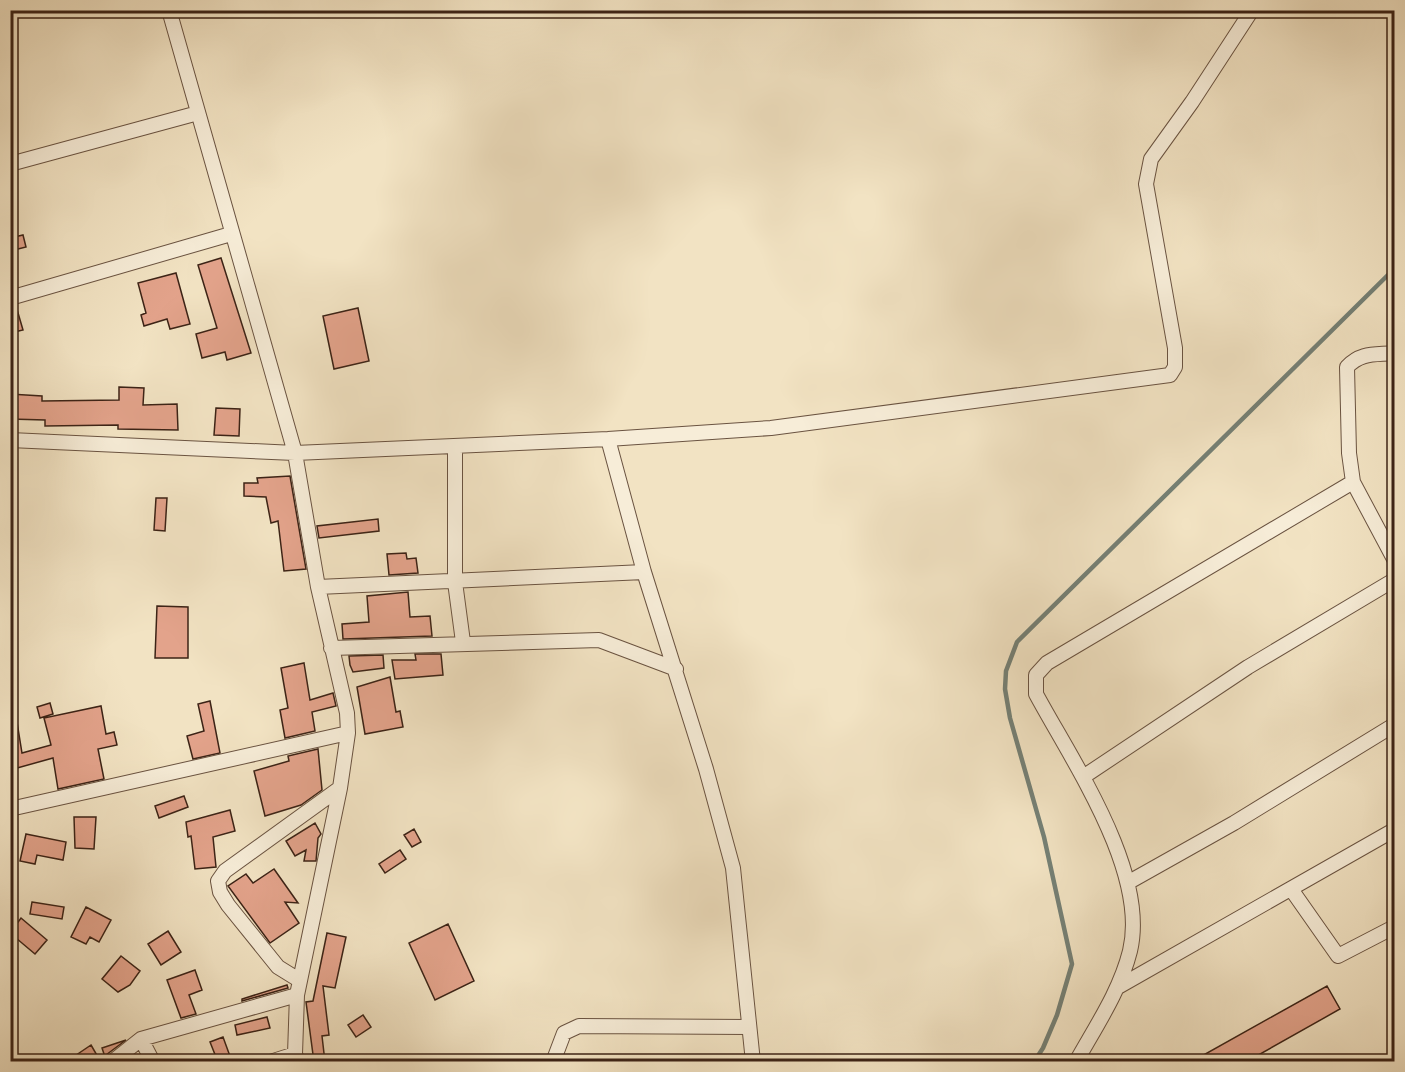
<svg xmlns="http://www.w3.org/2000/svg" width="1405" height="1072" viewBox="0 0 1405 1072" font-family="'Libre Caslon Text',serif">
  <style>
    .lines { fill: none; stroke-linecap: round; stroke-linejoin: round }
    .stream { stroke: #758075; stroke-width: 4.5 }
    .building { fill: #e3a38b; stroke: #3c2316; stroke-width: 1.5 }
    .minor-casing { stroke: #6a5341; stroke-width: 16 }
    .minor { stroke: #f7edd8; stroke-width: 14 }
  </style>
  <rect width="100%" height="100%" fill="#f2e3c3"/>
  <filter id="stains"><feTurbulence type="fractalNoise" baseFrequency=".00333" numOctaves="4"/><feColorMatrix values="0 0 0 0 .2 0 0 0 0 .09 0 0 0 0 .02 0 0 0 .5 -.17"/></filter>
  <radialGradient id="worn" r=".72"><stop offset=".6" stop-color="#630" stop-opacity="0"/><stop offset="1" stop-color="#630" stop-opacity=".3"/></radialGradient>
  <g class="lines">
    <path class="stream" d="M 1034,1062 L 1043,1048 L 1057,1015 L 1072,964 L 1044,837 L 1010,718 L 1005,689 L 1006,671 L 1017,642 L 1394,269"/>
  </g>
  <path class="building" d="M 23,235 L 26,247 L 10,251 L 10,238 Z
    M 221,258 L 251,353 L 227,360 L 225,352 L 202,358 L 196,334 L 217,328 L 198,265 Z
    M 176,273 L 190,324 L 170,329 L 167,319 L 144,326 L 141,315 L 146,313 L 138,283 Z
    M 16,306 L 23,330 L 10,333 L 10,307 Z
    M 358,308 L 369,361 L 334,369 L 323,316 Z
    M 119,387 L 144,388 L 143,405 L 177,404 L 178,430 L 118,429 L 118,425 L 45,426 L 45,420 L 10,419 L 10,394 L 42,396 L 42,401 L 119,400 Z
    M 216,408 L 240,409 L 239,436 L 214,435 Z
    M 290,476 L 306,569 L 284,571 L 278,521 L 271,523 L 266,497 L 244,496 L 244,483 L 258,483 L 257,478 Z
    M 156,498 L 167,498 L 165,531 L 154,530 Z
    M 378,519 L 379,531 L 319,538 L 317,526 Z
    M 406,553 L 407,559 L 416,558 L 418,573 L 389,575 L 387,554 Z
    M 408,592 L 410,617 L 430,616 L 432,636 L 343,639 L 342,624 L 369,622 L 367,596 Z
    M 157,606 L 188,607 L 188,658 L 155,658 Z
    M 415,654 L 441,654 L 443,675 L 395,679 L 392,660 L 416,660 Z
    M 383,655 L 384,668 L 353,672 L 350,665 L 349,656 Z
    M 304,663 L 310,700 L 333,693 L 336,706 L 312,712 L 315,731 L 285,738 L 280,710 L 288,708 L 281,668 Z
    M 390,677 L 396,712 L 400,711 L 403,727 L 365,734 L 357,687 Z
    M 210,701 L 220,753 L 193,759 L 187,736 L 204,731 L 198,704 Z
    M 50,703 L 53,714 L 40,718 L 37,707 Z
    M 101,706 L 106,734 L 114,732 L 117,745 L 98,749 L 104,779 L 58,789 L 53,758 L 10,770 L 10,723 L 17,722 L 22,753 L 51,745 L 44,718 Z
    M 318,749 L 322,790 L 301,805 L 265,816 L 254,771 L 289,761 L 288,756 Z
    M 184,796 L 188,807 L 159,818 L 155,806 Z
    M 230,810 L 235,831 L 213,837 L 216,867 L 195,869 L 191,836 L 188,837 L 186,822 Z
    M 74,817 L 96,817 L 94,849 L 75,848 Z
    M 315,823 L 321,834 L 318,838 L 316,861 L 304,861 L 306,850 L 295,856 L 286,841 Z
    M 414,829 L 421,842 L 412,847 L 404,835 Z
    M 26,834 L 66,842 L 63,860 L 37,855 L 35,864 L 20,861 Z
    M 400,850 L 406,859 L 385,873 L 379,864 Z
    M 274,869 L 298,903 L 285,902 L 299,923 L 270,943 L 228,886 L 246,874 L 253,883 Z
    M 32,902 L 64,907 L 62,919 L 30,914 Z
    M 86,907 L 111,920 L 99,942 L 90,937 L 86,944 L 71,937 Z
    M 21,918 L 47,940 L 35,954 L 10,933 Z
    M 448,924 L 474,981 L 435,1000 L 409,943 Z
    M 168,931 L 181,952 L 161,965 L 148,944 Z
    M 327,933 L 346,937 L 335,988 L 323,986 L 329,1035 L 322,1036 L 325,1062 L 314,1062 L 306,1002 L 313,1001 Z
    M 121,956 L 140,971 L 130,985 L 118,992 L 102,979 Z
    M 195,970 L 202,990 L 189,995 L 196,1014 L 181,1018 L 167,980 Z
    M 287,985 L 288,988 L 242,1001 L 242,999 Z
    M 1327,986 L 1340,1009 L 1246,1062 L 1191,1062 Z
    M 363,1015 L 371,1027 L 356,1037 L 348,1025 Z
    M 267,1017 L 270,1028 L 237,1035 L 235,1025 Z
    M 223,1037 L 231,1059 L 218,1062 L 210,1042 Z
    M 126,1040 L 106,1055 L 105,1057 L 102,1048 Z
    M 91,1045 L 98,1057 L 91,1062 L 66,1062 Z"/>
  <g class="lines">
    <g class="minor-casing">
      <path id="minor" d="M 169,10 L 295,453 L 318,587 L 347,713 L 348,733 L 340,788 L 297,995 L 295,1054 L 298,1062
        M 10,164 L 198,113
        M 10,298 L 231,234
        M 608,439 L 644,572 L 706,769 L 733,868 L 753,1062
        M 10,440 L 295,453 L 608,439 L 771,428 L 1170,375 L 1175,367 L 1175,348 L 1146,184 L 1151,159 L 1192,102 L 1252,10
        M 455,447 L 455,582 L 463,642
        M 1353,482 L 1394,559
        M 318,587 L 644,572
        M 331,648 L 599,640 L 676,669
        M 1083,777 L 1248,667 L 1394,580
        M 10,809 L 348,733
        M 1129,882 L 1234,823 L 1394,725
        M 1291,889 L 1338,956 L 1394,927
        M 299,980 L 278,967 L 228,905 L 220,892 L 218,881 L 225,871 L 340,788
        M 1118,987 L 1394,830
        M 141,1039 L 153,1062
        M 112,1062 L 141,1039 L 297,995
        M 270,1062 L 295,1054
        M 553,1062 L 564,1033 L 579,1026 L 749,1027
        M 1076,1062 C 1096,1026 1120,991 1130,951 C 1149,872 1072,761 1036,694 L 1036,675 L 1047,663 L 1353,482 L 1349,453 L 1347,367 C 1361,352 1375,355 1394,353"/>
    </g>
    <use href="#minor" class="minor"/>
  </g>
  <rect width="1405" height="1072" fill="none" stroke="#f2e3c3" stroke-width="36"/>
  <rect x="12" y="12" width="1381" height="1048" fill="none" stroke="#3c2316" stroke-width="3"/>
  <rect x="18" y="18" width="1369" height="1036" fill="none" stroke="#3c2316" stroke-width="1.5"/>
  <rect width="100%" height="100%" filter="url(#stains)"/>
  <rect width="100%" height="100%" fill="url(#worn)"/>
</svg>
